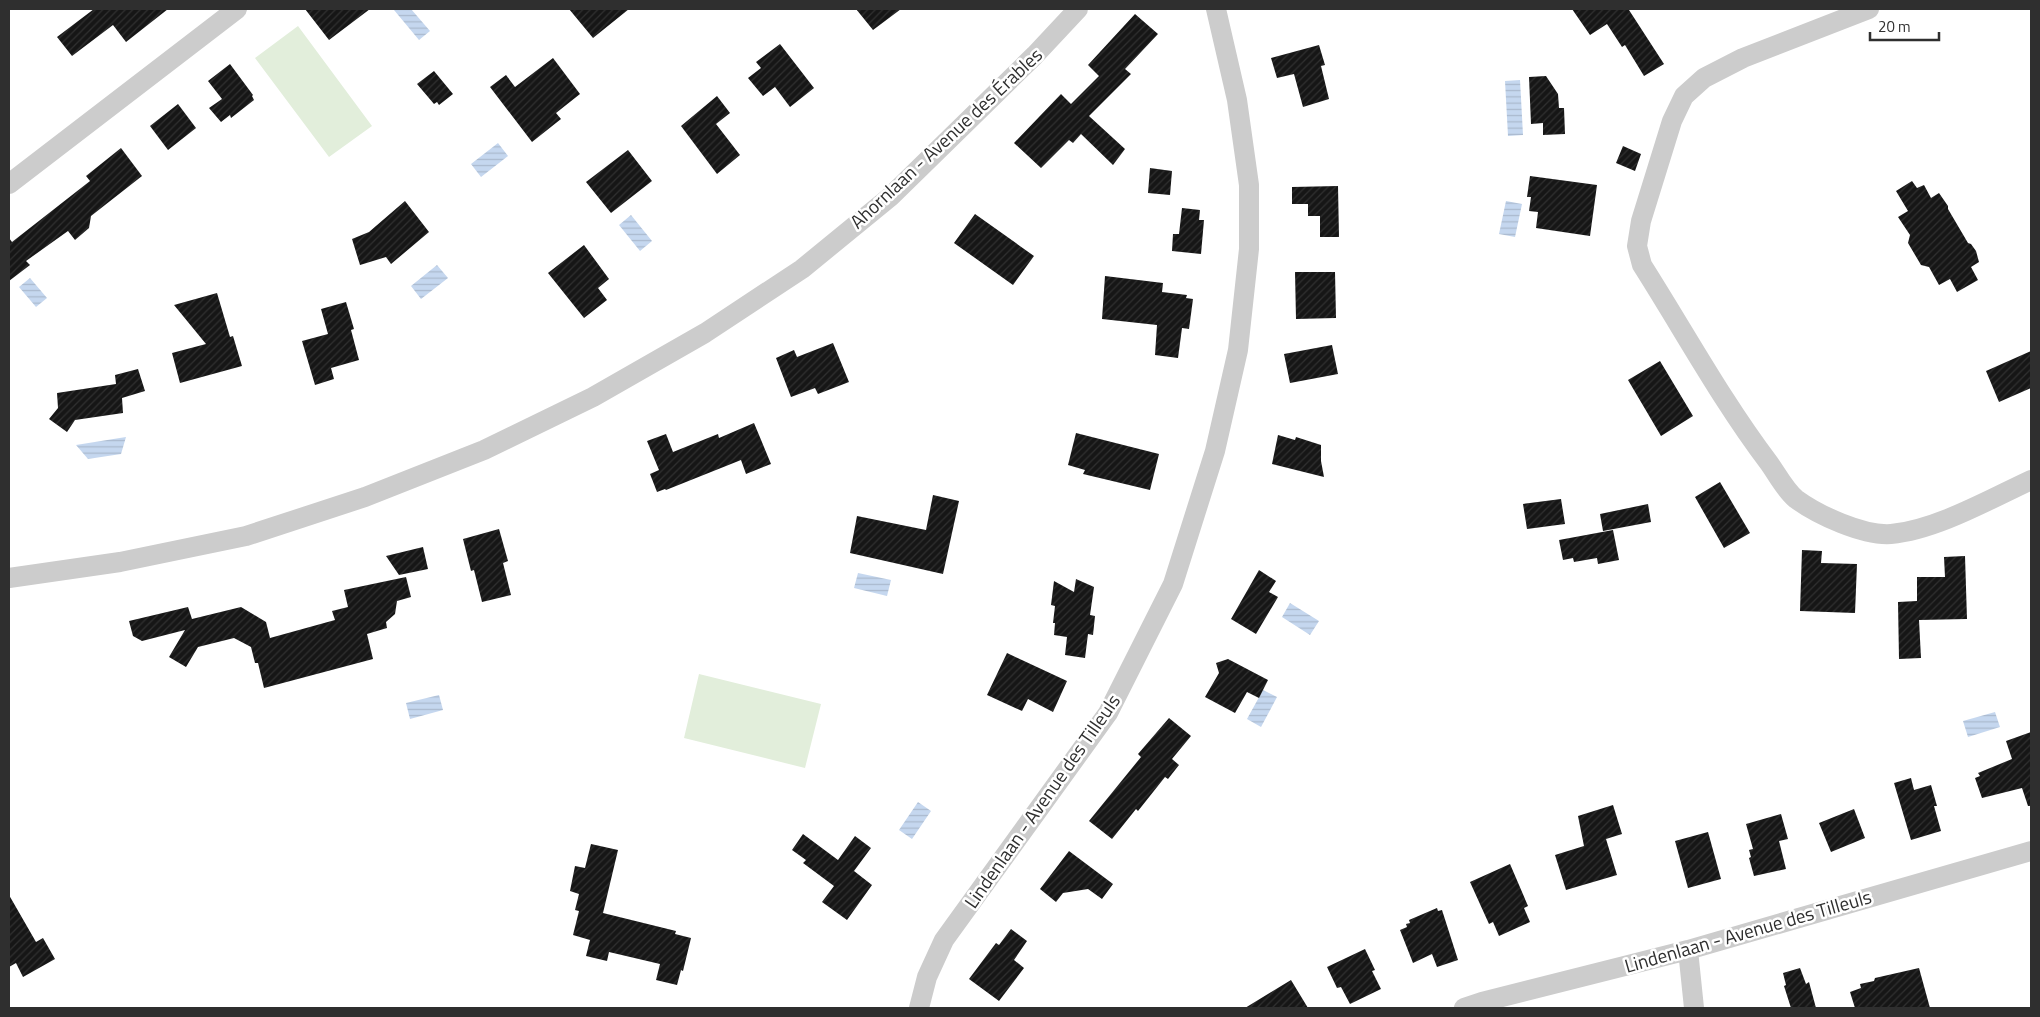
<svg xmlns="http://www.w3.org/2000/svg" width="2040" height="1017" viewBox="0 0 2040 1017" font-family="'Titillium Web',sans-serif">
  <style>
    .green { fill: #e2eedb }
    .water { fill: url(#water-rules) }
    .building { fill: url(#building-hatch) }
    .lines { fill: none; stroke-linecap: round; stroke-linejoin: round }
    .minor { stroke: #ccc; stroke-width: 20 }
    .labels { text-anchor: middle; stroke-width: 5; stroke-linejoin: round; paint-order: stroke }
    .street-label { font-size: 19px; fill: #2f2f2f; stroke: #fff }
  </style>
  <defs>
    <pattern id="water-rules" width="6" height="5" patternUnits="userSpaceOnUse" patternTransform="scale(1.25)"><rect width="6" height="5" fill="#c5d7ef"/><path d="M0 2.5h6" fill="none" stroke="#aab9cd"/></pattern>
    <pattern id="building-hatch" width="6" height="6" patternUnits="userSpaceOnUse" patternTransform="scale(1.25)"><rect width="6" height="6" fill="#161616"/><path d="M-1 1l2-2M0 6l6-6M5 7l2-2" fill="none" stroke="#303030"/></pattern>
  </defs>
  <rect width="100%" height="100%" fill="#fff"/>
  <path class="green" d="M 298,26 L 372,126 L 329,157 L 255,58 Z
    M 699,674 L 821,704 L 805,768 L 684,738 Z"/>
  <path class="water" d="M 395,9 L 411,9 L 430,31 L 419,40 L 394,10 Z
    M 1520,80 L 1523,135 L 1508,136 L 1505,81 Z
    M 498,143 L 508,156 L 481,177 L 471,164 Z
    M 1506,201 L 1522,204 L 1515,237 L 1499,234 Z
    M 631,215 L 652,241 L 640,251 L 619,225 Z
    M 437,265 L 448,278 L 421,299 L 411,286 Z
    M 30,278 L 47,298 L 36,307 L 19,287 Z
    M 126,437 L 121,454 L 88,459 L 76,445 Z
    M 858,573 L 891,580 L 887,596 L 854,588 Z
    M 1290,603 L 1319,621 L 1310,635 L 1282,617 Z
    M 1263,690 L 1277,697 L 1261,727 L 1247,719 Z
    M 439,695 L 443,710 L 410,719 L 406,703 Z
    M 1995,712 L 2000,727 L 1968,737 L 1963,721 Z
    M 918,802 L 931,811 L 912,839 L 899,830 Z"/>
  <path class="building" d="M 94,9 L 168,9 L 126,42 L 113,25 L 72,56 L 57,37 Z
    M 305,9 L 370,9 L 329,40 Z
    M 569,9 L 629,9 L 593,38 Z
    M 856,9 L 901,9 L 873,30 Z
    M 1572,9 L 1631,9 L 1629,10 L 1664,64 L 1644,76 L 1625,45 L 1622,47 L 1607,24 L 1590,35 Z
    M 1135,14 L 1158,34 L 1125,69 L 1131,74 L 1089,116 L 1125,149 L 1113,165 L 1081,134 L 1073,143 L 1069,140 L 1041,168 L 1014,143 L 1061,94 L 1071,104 L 1099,76 L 1088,65 Z
    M 780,44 L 814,88 L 790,107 L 775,87 L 763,96 L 748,78 L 761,68 L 756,62 Z
    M 1319,45 L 1325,65 L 1321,66 L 1329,99 L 1303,107 L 1294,74 L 1277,78 L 1271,58 Z
    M 553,58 L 580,94 L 556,113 L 561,119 L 532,142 L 490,87 L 506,75 L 515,87 Z
    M 230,64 L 253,95 L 252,96 L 254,100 L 231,118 L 230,115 L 221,122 L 209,108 L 222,99 L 208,81 Z
    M 434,71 L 453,94 L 439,105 L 437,102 L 434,104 L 417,84 Z
    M 1546,76 L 1558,94 L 1559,108 L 1564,108 L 1565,134 L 1543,135 L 1543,123 L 1531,124 L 1529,77 Z
    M 717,96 L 730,113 L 716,124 L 740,155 L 717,174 L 681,126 Z
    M 178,104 L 196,128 L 168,150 L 150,126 Z
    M 1623,146 L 1641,154 L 1635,171 L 1616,163 Z
    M 121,148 L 142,176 L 91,216 L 89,228 L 75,240 L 68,231 L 26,261 L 30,265 L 9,281 L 9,238 L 12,242 L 90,181 L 86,176 Z
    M 628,150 L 652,181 L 611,213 L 586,182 Z
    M 1150,168 L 1172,171 L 1170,195 L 1148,193 Z
    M 1530,176 L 1597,185 L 1590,236 L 1536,228 L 1538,212 L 1529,211 L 1531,197 L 1527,197 Z
    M 1912,181 L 1917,188 L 1924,185 L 1931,198 L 1939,193 L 1948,206 L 1948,209 L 1968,243 L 1971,244 L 1976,251 L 1979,262 L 1971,267 L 1978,280 L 1957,292 L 1950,279 L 1939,285 L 1929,267 L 1921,265 L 1908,243 L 1910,235 L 1898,217 L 1908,211 L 1896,191 Z
    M 1338,186 L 1339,237 L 1320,237 L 1320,216 L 1308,216 L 1308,204 L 1292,204 L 1292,187 Z
    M 405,201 L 429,232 L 391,264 L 386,257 L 360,265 L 352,239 L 369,232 Z
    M 1182,208 L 1200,210 L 1199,220 L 1204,220 L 1201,254 L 1172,251 L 1173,234 L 1179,234 Z
    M 975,214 L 1034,256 L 1013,285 L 954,243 Z
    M 584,245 L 609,279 L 598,288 L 607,300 L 584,318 L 548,273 Z
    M 1295,272 L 1335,272 L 1336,318 L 1296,319 Z
    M 1105,276 L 1163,283 L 1162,292 L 1187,295 L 1186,298 L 1193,299 L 1189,329 L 1182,328 L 1178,358 L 1155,355 L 1157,325 L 1102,319 Z
    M 217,293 L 230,337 L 233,336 L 242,366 L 180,383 L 172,353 L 206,344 L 174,305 Z
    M 346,302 L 354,329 L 351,330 L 359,360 L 331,368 L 334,379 L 315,385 L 302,341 L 328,334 L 321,309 Z
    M 833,343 L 849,382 L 818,394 L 815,388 L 791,397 L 776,358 L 794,350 L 797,357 Z
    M 1332,345 L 1338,374 L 1290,383 L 1284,354 Z
    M 2031,351 L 2031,388 L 1999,402 L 1986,371 Z
    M 1660,361 L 1693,416 L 1661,436 L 1628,380 Z
    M 138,369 L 145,391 L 122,398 L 123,413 L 75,420 L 67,432 L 49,419 L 58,408 L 57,393 L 116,384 L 115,375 Z
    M 754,423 L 771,464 L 746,474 L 741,460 L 666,490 L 665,489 L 657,492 L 650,474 L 659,470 L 647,441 L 666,434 L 673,452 L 718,434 L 719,438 Z
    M 1076,433 L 1159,454 L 1150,490 L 1083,474 L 1085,470 L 1068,465 Z
    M 1278,435 L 1295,440 L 1296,437 L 1321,445 L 1321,461 L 1324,477 L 1272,464 Z
    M 1720,482 L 1750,533 L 1724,548 L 1695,497 Z
    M 933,495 L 959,501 L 943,574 L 850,553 L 857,516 L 926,530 Z
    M 1561,499 L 1565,524 L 1527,529 L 1523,504 Z
    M 1648,504 L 1651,522 L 1603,531 L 1600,514 Z
    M 499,529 L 508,561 L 503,563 L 511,595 L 482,602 L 474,570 L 471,571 L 463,539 Z
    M 1613,530 L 1619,560 L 1598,564 L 1597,558 L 1574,562 L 1573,558 L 1563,560 L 1559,540 Z
    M 423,547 L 428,569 L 399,575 L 386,556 Z
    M 1802,550 L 1822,551 L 1821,563 L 1857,564 L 1855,613 L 1800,611 Z
    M 1965,556 L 1967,619 L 1919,620 L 1921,658 L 1899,659 L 1898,602 L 1917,601 L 1917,577 L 1945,577 L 1944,557 Z
    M 1259,570 L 1276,581 L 1269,592 L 1278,597 L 1256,634 L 1231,619 Z
    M 406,577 L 411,597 L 397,601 L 395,614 L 386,622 L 387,628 L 367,634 L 373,659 L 264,688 L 258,663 L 255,663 L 251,647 L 234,638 L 198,647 L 186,667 L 169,657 L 185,630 L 142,641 L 133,636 L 129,621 L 188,607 L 192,619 L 241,607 L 266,622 L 270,638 L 335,620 L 332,611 L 348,607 L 344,590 Z
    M 1076,579 L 1094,587 L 1090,615 L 1095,616 L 1093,635 L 1088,634 L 1085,658 L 1065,655 L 1067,637 L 1054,635 L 1055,623 L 1053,623 L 1055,606 L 1051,605 L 1054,581 L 1074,592 Z
    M 1007,653 L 1067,681 L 1053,712 L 1028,699 L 1022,711 L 987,695 Z
    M 1228,659 L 1268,680 L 1259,698 L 1247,692 L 1235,713 L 1205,697 L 1219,673 L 1216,663 Z
    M 1169,718 L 1191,736 L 1172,759 L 1179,765 L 1168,779 L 1165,777 L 1138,811 L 1136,809 L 1112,839 L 1089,821 L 1141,757 L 1138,754 Z
    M 2031,732 L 2031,806 L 2028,806 L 2022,788 L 1982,798 L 1975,778 L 1980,776 L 1978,773 L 2012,759 L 2006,741 Z
    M 1911,778 L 1914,790 L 1931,785 L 1937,806 L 1934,806 L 1941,831 L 1911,840 L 1894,783 Z
    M 1613,805 L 1622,834 L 1606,839 L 1617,875 L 1566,890 L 1555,855 L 1584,846 L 1578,816 Z
    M 1854,809 L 1865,838 L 1831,852 L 1819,823 Z
    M 1781,814 L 1788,839 L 1779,841 L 1786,869 L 1754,876 L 1749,858 L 1751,857 L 1749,850 L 1753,849 L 1746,824 Z
    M 1708,832 L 1721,879 L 1688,888 L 1675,841 Z
    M 803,834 L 838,860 L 855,836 L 871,848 L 854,871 L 872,885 L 847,920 L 822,902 L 834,886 L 803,863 L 806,860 L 792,850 Z
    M 591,844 L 618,850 L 603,913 L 676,931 L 675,934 L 691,938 L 683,971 L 681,970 L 677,985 L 656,980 L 660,964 L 609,952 L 607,961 L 586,956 L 590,940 L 573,935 L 579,911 L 575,910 L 579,894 L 570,891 L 575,866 L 585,868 Z
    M 1069,851 L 1113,884 L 1102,899 L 1088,889 L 1063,893 L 1056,902 L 1040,889 Z
    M 1510,864 L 1528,906 L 1524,908 L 1530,922 L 1499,936 L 1493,922 L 1489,924 L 1470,882 Z
    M 9,895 L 36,942 L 43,938 L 55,959 L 23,977 L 16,963 L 9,967 Z
    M 1437,908 L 1438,911 L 1442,910 L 1458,960 L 1437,967 L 1432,954 L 1413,963 L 1400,930 L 1407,927 L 1406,924 L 1410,923 L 1409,920 Z
    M 1011,929 L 1027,941 L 1014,960 L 1024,968 L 999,1001 L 969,979 L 996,943 L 999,945 Z
    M 1365,949 L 1375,970 L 1372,971 L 1381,989 L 1350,1004 L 1341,987 L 1337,988 L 1327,967 Z
    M 1800,968 L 1806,984 L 1809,982 L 1816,1008 L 1791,1008 L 1784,986 L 1786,985 L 1783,973 Z
    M 1919,968 L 1930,1008 L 1855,1008 L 1850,992 L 1861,988 L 1860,984 L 1874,981 L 1875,978 Z
    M 1291,980 L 1308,1008 L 1245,1008 Z"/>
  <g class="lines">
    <path class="minor" d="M 1869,9 L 1743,58 L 1704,78 L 1684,96 L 1672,121 L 1641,221 L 1637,246 L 1642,265 C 1684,331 1722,401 1769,463 C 1777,474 1785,490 1796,499 C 1818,515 1863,536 1891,534 C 1936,530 1990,499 2031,480
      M 9,184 L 237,9
      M 9,578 L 120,562 L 246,536 L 365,497 L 484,450 L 593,397 L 705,333 L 802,269 L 890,197 L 1035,55 L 1078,9
      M 1688,950 L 1694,1008
      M 919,1008 L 927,977 L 944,940 L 1108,713 L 1173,584 L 1215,451 L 1238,350 L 1249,249 L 1249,185 L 1237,100 L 1216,9
      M 1464,1008 L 1482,1002 L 1688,950 L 2031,851"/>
  </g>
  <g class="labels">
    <g class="street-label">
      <text transform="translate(946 138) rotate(-43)" y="7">Ahornlaan - Avenue des Érables</text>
      <text transform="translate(1042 801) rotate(-55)" y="7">Lindenlaan - Avenue des Tilleuls</text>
      <text transform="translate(1748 931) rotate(-16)" y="7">Lindenlaan - Avenue des Tilleuls</text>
    </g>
  </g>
  <rect width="2040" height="1017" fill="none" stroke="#2f2f2f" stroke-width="20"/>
  <path d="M1870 32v8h69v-8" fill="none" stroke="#2f2f2f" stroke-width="2.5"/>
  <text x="1878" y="32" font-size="15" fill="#2f2f2f" stroke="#ffffff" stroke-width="4" paint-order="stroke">20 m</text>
</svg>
